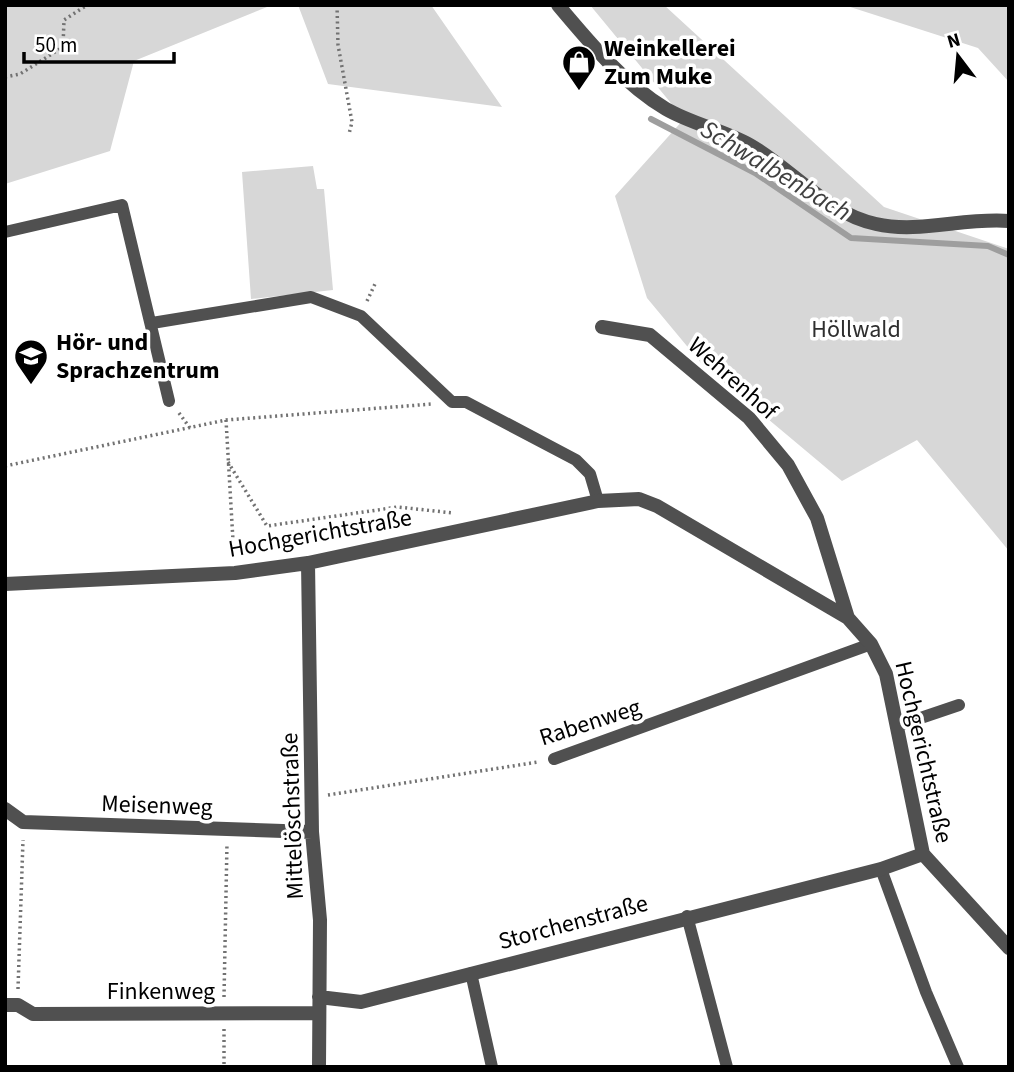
<svg xmlns="http://www.w3.org/2000/svg" width="1014" height="1072" viewBox="0 0 1014 1072" font-family="'Source Sans 3',sans-serif">
  <style>
    .green { fill: #d7d7d7 }
    .lines { fill: none; stroke-linecap: round; stroke-linejoin: round }
    .stream { stroke: #9e9e9e; stroke-width: 6 }
    .path { stroke: #727272; stroke-width: 3.5; stroke-dasharray: 2 3.5; stroke-linecap: butt }
    .service { stroke: #505050; stroke-width: 12 }
    .minor { stroke: #505050; stroke-width: 14 }
    .labels { text-anchor: middle; stroke-width: 7; stroke-linejoin: round; paint-order: stroke }
    .poi-label { font-size: 24px; font-weight: bold; fill: #000; stroke: #fff; text-anchor: start }
    .park-label { font-size: 24px; fill: #2e2e2e; stroke: #fff }
    .street-label { font-size: 24px; fill: #000; stroke: #fff }
    .water-label { font-size: 26px; font-style: italic; fill: #3f3f3f; stroke: #fff }
  </style>
  <rect width="100%" height="100%" fill="#fff"/>
  <path class="green" d="M 5,5 L 272,5 L 134,61 L 110,151 L 5,184 Z
    M 298,5 L 431,5 L 502,107 L 328,84 Z
    M 590,5 L 664,5 L 884,207 L 1009,249 L 1009,551 L 917,440 L 842,481 L 701,363 L 647,298 L 615,196 L 684,119 Z
    M 844,5 L 1009,5 L 1009,82 L 978,48 Z
    M 313,166 L 317,189 L 324,189 L 333,290 L 251,299 L 242,172 Z"/>
  <g class="lines">
    <path class="stream" d="M 651,119 L 755,173 L 851,238 L 988,246 L 1009,255"/>
    <path class="path" d="M 337,5 L 338,45 L 352,122 L 349,134
      M 5,77 L 20,74 L 63,47 L 64,20 L 87,5
      M 367,301 L 375,284
      M 179,413 L 190,428
      M 226,420 L 234,558
      M 228,462 L 267,526 L 398,507 L 453,513
      M 5,466 L 226,420 L 432,404
      M 328,795 L 538,762
      M 18,989 L 23,840
      M 224,997 L 227,843
      M 224,1029 L 224,1067"/>
    <path class="service" d="M 5,232 L 122,205 L 169,401
      M 152,323 L 311,297 L 361,316 L 452,402 L 466,402 L 576,460 L 590,474 L 598,501
      M 897,726 L 959,705
      M 554,759 L 871,644
      M 881,869 L 926,992 L 958,1067
      M 687,916 L 727,1067
      M 471,973 L 492,1067"/>
    <path class="minor" d="M 558,5 C 589,42 624,84 666,109 C 692,124 723,130 750,145 C 792,169 827,214 876,224 C 919,234 965,217 1009,221
      M 602,327 L 650,335 L 749,418 L 788,465 L 817,518 L 848,618
      M 308,563 L 312,832 L 320,920 L 319,1067
      M 5,584 L 235,573 L 308,563 L 598,501 L 639,499 L 657,506 L 848,618 L 871,644 L 886,674 L 923,854 L 1009,948
      M 5,809 L 23,822 L 312,832
      M 319,997 L 361,1002 L 881,869 L 923,854
      M 5,1005 L 18,1005 L 33,1014 L 319,1013"/>
  </g>
  <defs>
    <g id="shop-pin" transform="scale(1.75)"><path d="M0 17L-7.5 6A9.5 9.5 0 1 1 7.5 6Z" fill="#000" stroke="#fff"/><path d="M-5-2.5h2.3a2.7 3.5 0 0 1 5.4 0H5L5.5 6h-11ZM-1.5-2.5h3a1.5 2.3 0 0 0-3 0Z" fill="#fff"/></g>
    <g id="school-pin" transform="scale(1.75)"><path d="M0 17L-7.5 6A9.5 9.5 0 1 1 7.5 6Z" fill="#000" stroke="#fff"/><path d="M0-5L7-2L0 1L-7-2ZM-4 1L0 2.5L4 1V4Q0 6-4 4Z" fill="#fff"/></g>
  </defs>
  <g fill-rule="evenodd">
    <use href="#shop-pin" x="579" y="62"/>
    <use href="#school-pin" x="31" y="356"/>
  </g>
  <g class="labels">
    <g class="poi-label">
      <text x="604" y="56">Weinkellerei<tspan x="604" dy="28">Zum Muke</tspan></text>
      <text x="56" y="350">Hör- und<tspan x="56" dy="28">Sprachzentrum</tspan></text>
    </g>
    <g class="park-label">
      <text x="856" y="337">Höllwald</text>
    </g>
    <g class="street-label">
      <text transform="translate(733 378) rotate(42)" y="8">Wehrenhof</text>
      <text transform="translate(320 533) rotate(-10)" y="8">Hochgerichtstraße</text>
      <text transform="translate(590 722) rotate(-18)" y="8">Rabenweg</text>
      <text transform="translate(924 752) rotate(77)" y="8">Hochgerichtstraße</text>
      <text transform="translate(157 805) rotate(2)" y="8">Meisenweg</text>
      <text transform="translate(292 816) rotate(-92)" y="8">Mittelöschstraße</text>
      <text transform="translate(573 922) rotate(-15)" y="8">Storchenstraße</text>
      <text x="161" y="999">Finkenweg</text>
    </g>
    <g class="water-label">
      <text transform="translate(776 170) rotate(31)" y="9">Schwalbenbach</text>
    </g>
  </g>
  <rect width="1014" height="1072" fill="none" stroke="#000000" stroke-width="14"/>
  <g transform="translate(958 56) rotate(344)" stroke="#ffffff" stroke-width="5" paint-order="stroke">
  <path d="M0-5L12 26L0 18L-12 26Z" fill="#000000"/>
  <text y="-10" font-size="19" font-weight="bold" text-anchor="middle" fill="#000000">N</text>
  </g>
  <path d="M24 52v10h150v-10" fill="none" stroke="#000000" stroke-width="3.5"/>
  <text x="35" y="52" font-size="21" fill="#000000" stroke="#ffffff" stroke-width="5" paint-order="stroke">50 m</text>
</svg>
